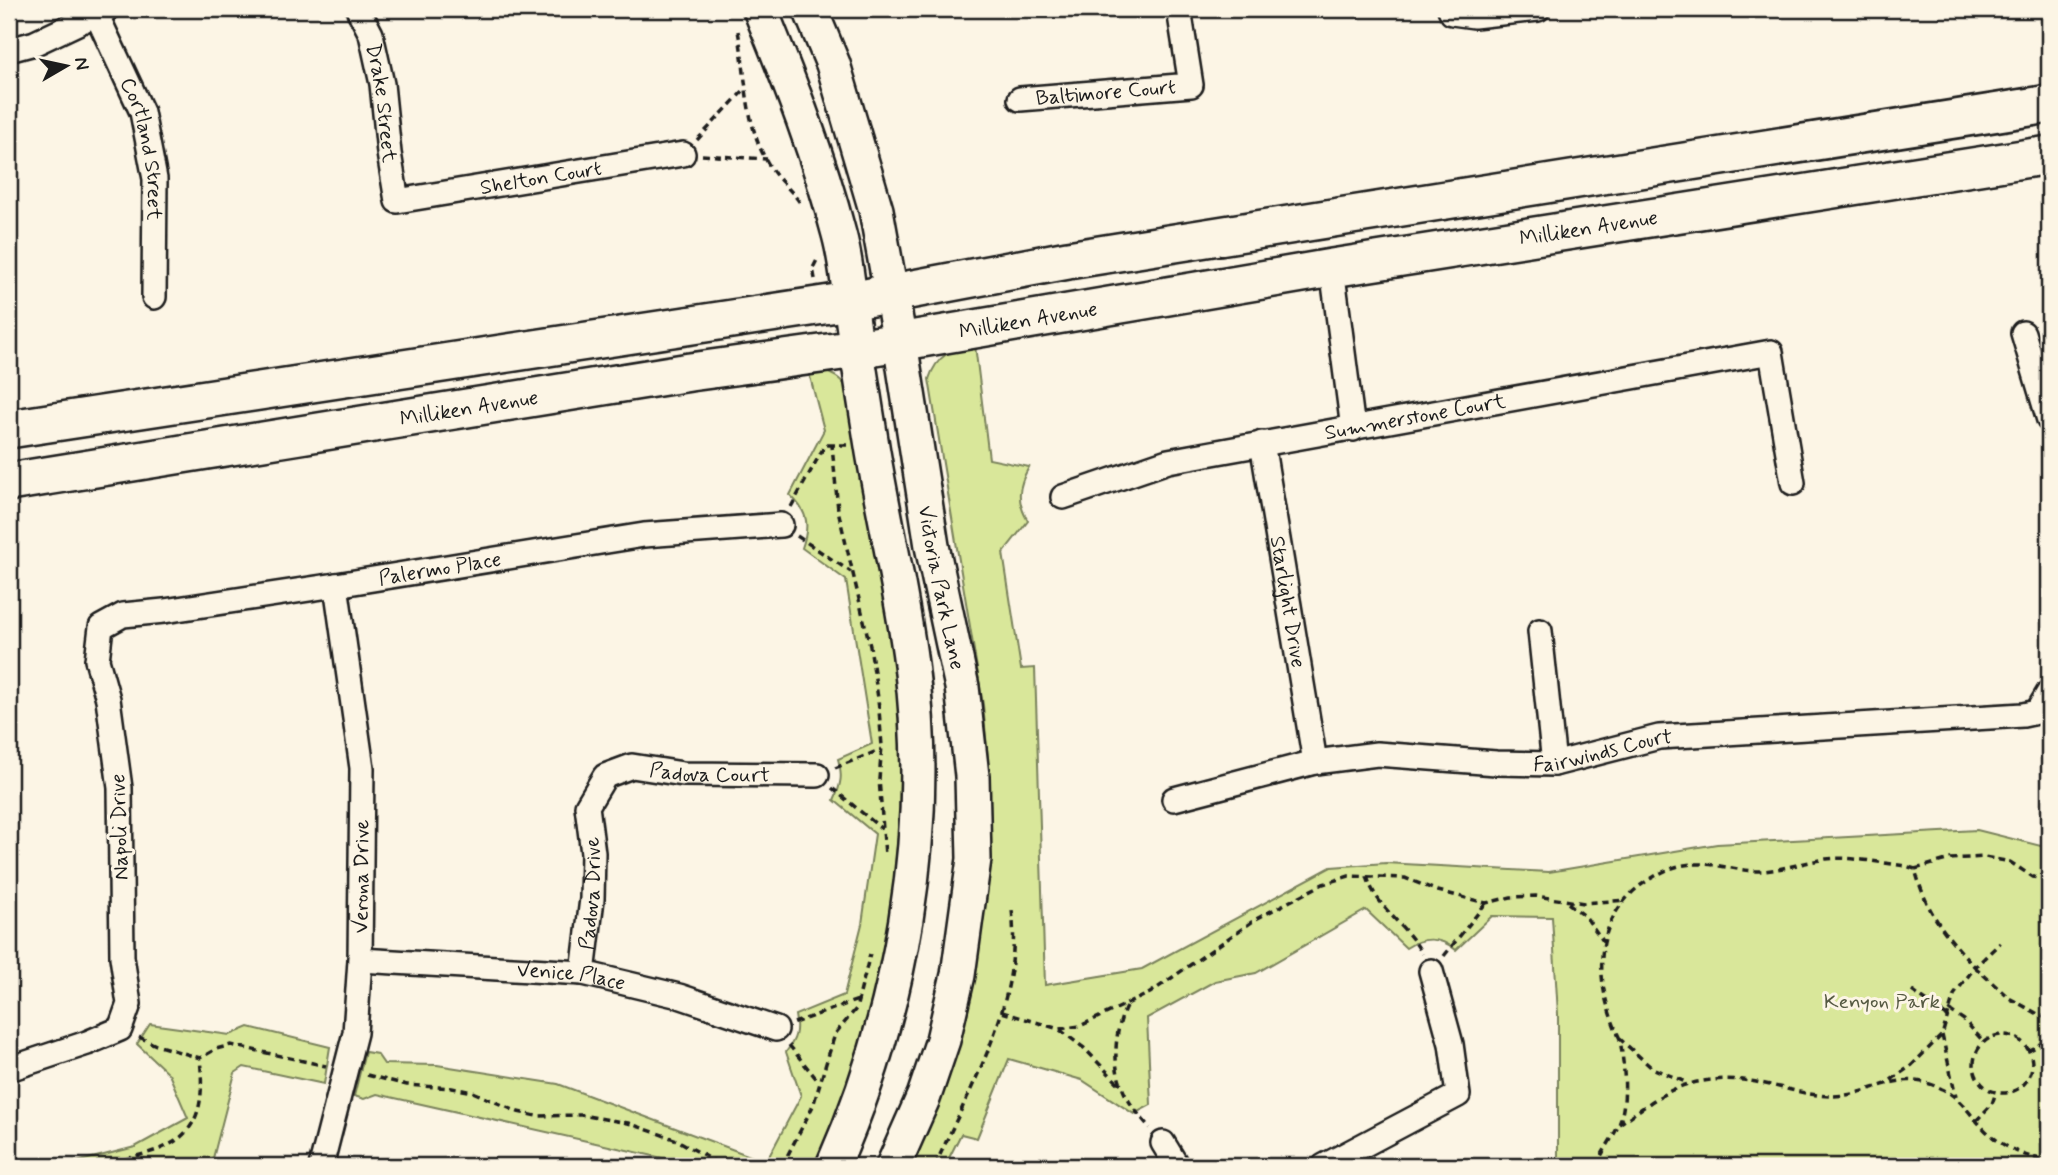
<svg xmlns="http://www.w3.org/2000/svg" width="2058" height="1175" viewBox="0 0 2058 1175" font-family="Mynerve,sans-serif">
  <style>
    .green { fill: #d9e79a; stroke: #7a825b; stroke-width: 2 }
    .lines { fill: none; stroke-linecap: round; stroke-linejoin: round }
    .street-casing { stroke: #1c1c1c; stroke-width: 28 }
    .secondary-casing { stroke: #1c1c1c; stroke-width: 38 }
    .primary-casing { stroke: #1c1c1c; stroke-width: 42 }
    .path { stroke: #1c1c1c; stroke-width: 3.5; stroke-dasharray: 7 5; stroke-linecap: butt }
    .street { stroke: #fcf5e5; stroke-width: 23 }
    .secondary { stroke: #fcf5e5; stroke-width: 33 }
    .primary { stroke: #fcf5e5; stroke-width: 37 }
    .labels { text-anchor: middle; stroke-width: 6; stroke-linejoin: round; paint-order: stroke }
    .street-label { font-size: 21px; fill: #1c1c1c; stroke: #fcf5e5 }
    .park-label { font-size: 21px; fill: #555942; stroke: #fcf5e5 }
  </style>
  <rect width="100%" height="100%" fill="#fcf5e5"/>
  <filter id="ink" filterUnits="userSpaceOnUse"><feTurbulence type="fractalNoise" baseFrequency=".0143" numOctaves="2"/><feDisplacementMap in="SourceGraphic" scale="14" xChannelSelector="R" yChannelSelector="G"/><feConvolveMatrix kernelMatrix="1 2 1 2 8 2 1 2 1" color-interpolation-filters="sRGB"/></filter>
  <g filter="url(#ink)">
    <path class="green" d="M 975,345 L 989,459 L 1029,467 C 1018,486 1016,501 1028,521 L 1003,553 L 1021,669 L 1035,668 L 1045,985 L 1142,969 L 1331,867 L 1386,863 L 1549,872 L 1717,844 L 1977,830 L 2049,848 L 2049,1166 L 1558,1166 L 1558,1014 L 1552,917 L 1492,916 L 1456,950 C 1439,936 1423,937 1406,948 L 1366,910 L 1256,973 L 1215,981 L 1147,1018 L 1151,1105 L 1134,1114 L 1082,1080 L 1009,1059 L 977,1138 L 961,1134 L 945,1166 L 908,1166 L 989,829 L 988,759 L 983,705 L 929,379 C 937,355 951,349 975,345 Z
      M 824,371 C 837,376 843,380 850,393 L 896,676 L 901,744 L 899,825 L 889,932 L 869,1022 L 836,1121 L 815,1166 L 698,1166 L 377,1094 L 364,1099 L 354,1096 L 365,1052 L 377,1054 L 384,1064 L 437,1065 L 558,1084 L 766,1162 L 801,1096 L 786,1052 C 796,1039 798,1031 795,1015 L 844,995 L 862,924 L 875,834 L 834,800 C 841,785 843,775 838,759 L 872,744 L 846,580 L 802,548 C 810,525 808,512 790,495 L 824,430 L 809,373 Z
      M 150,1024 L 230,1035 L 249,1027 L 330,1047 L 324,1084 L 244,1067 L 235,1073 L 211,1166 L 61,1166 L 135,1147 L 188,1118 L 169,1074 L 137,1044 Z"/>
    <g class="lines">
      <g class="street-casing">
        <g id="street">
          <path id="s1" d="M 94,9 L 142,112 L 155,179 L 154,297"/>
          <path id="s2" d="M 358,9 L 371,34 L 382,84 L 389,153 L 397,201 L 683,154"/>
          <path d="M 1450,9 L 1452,13 L 1474,16 L 1538,9"/>
          <path d="M 9,50 L 35,43 L 107,9"/>
          <path id="s3" d="M 1020,99 L 1191,85 L 1179,9"/>
          <path d="M 1332,268 L 1353,429"/>
          <path d="M 2023,333 L 2049,420"/>
          <path id="s4" d="M 1262,443 L 1315,762"/>
          <path id="s5" d="M 1063,497 L 1168,461 L 1771,352 L 1793,483"/>
          <path d="M 1540,631 L 1554,764"/>
          <path id="s6" d="M 1174,799 L 1315,762 L 1377,754 L 1496,763 L 1554,764 L 1659,737 L 2023,715 L 2037,712 L 2049,692"/>
          <path id="s7" d="M 360,960 L 583,973 L 679,996 L 776,1029"/>
          <path id="s8" d="M 583,973 L 592,899 L 593,853 L 587,806 L 605,776 L 632,766 L 683,774 L 817,775"/>
          <path id="s9" d="M 9,1069 L 87,1043 L 120,1029 L 129,1004 L 122,957 L 120,788 L 108,699 L 97,660 L 101,627 L 123,615 L 164,611 L 336,585 L 644,535 L 781,525"/>
          <path d="M 1163,1143 L 1177,1166"/>
          <path id="s10" d="M 321,1166 L 355,1033 L 360,960 L 362,768 L 336,585"/>
          <path d="M 1324,1166 L 1458,1095 L 1451,1044 L 1431,971"/>
        </g>
      </g>
      <g class="secondary-casing">
        <g id="secondary">
          <path d="M 760,9 C 790,82 819,157 839,234 C 847,263 849,293 853,323 C 859,366 866,409 873,452 C 885,523 902,593 911,664 C 933,833 901,1012 833,1166"/>
          <path id="s11" d="M 810,9 L 833,64 L 876,210 L 900,342 L 932,546 L 962,687 L 972,776 L 974,859 L 958,975 L 943,1040 L 924,1096 L 893,1166"/>
        </g>
      </g>
      <g class="primary-casing">
        <g id="primary">
          <path d="M 9,429 L 850,301 L 1068,260 L 2049,104"/>
          <path id="s12" d="M 9,482 L 690,372 L 857,349 L 1332,268 L 2049,155"/>
        </g>
      </g>
      <path class="path" d="M 738,31 C 748,81 743,130 775,174 C 783,184 793,192 800,203
        M 697,140 L 744,90
        M 702,155 L 767,159
        M 815,279 L 813,268 L 817,260
        M 847,445 L 832,445 L 838,510 L 870,646 L 878,698 L 882,746 L 879,779 L 885,855
        M 791,507 L 825,445 L 832,445
        M 797,536 L 851,572
        M 835,768 L 882,749
        M 832,788 L 882,829
        M 1915,869 L 1950,859 L 1985,857 L 2010,862 L 2033,877 L 2049,880
        M 1367,876 C 1375,907 1408,926 1422,954
        M 1568,903 L 1585,916 L 1603,941
        M 1444,956 L 1486,903
        M 1912,991 L 1947,1016
        M 1126,1007 C 1115,1029 1112,1064 1122,1087 C 1128,1103 1139,1115 1150,1128
        M 1949,1010 L 1964,1020 L 1983,1041
        M 1002,1012 L 1059,1029 L 1080,1026 L 1150,993 L 1256,919 L 1323,884 L 1349,876 L 1405,878 L 1438,891 L 1486,903 L 1511,897 L 1536,896 L 1584,903 L 1626,900
        M 794,1023 L 858,1000
        M 1060,1030 L 1084,1048 L 1119,1084
        M 1942,1035 L 1956,1097
        M1974 1064a29 29 0 1 1 58 0a29 29 0 1 1-58 0Z
        M 139,1037 L 156,1045 L 200,1058 L 216,1049 L 231,1045 L 326,1066
        M 1620,1039 C 1595,986 1590,924 1641,885 C 1653,877 1664,870 1679,866 C 1708,859 1735,872 1763,871 C 1785,869 1805,862 1826,859 C 1851,856 1881,863 1906,866 L 1915,869 C 1927,914 1944,933 1975,967 L 2000,943
        M 789,1045 L 819,1082
        M 2028,1051 L 2038,1046 L 2049,1033
        M 367,1075 L 407,1085 L 452,1088 L 473,1092 L 518,1112 L 536,1116 L 581,1115 L 628,1123 L 677,1140 L 723,1166
        M 1891,1080 L 1912,1065 L 1942,1035 L 1954,995 L 1975,967 L 2009,998 L 2049,1020
        M 1976,1121 L 1992,1104 L 1996,1092
        M 1619,1124 C 1641,1110 1666,1088 1693,1083 C 1715,1078 1739,1078 1761,1083 C 1786,1088 1808,1096 1834,1096 C 1875,1095 1898,1067 1942,1089 C 1960,1097 1970,1115 1984,1129 C 2002,1147 2024,1157 2049,1161
        M 102,1166 C 116,1161 130,1158 144,1154 C 199,1140 205,1108 200,1058
        M 782,1166 L 813,1106 L 835,1034 L 856,1009 L 870,954
        M 935,1166 C 971,1084 1023,1004 1012,910
        M 1596,1166 C 1602,1152 1615,1135 1620,1122 C 1628,1096 1624,1066 1620,1039 L 1652,1068 L 1688,1083"/>
      <use href="#street" class="street"/>
      <use href="#secondary" class="secondary"/>
      <use href="#primary" class="primary"/>
    </g>
  </g>
  <g class="labels">
    <g class="street-label">
      <text dy="7" stroke="none"><textPath href="#s3" startOffset="86">Baltimore Court</textPath></text>
      <text dy="7" stroke="none"><textPath href="#s2" startOffset="98">Drake Street</textPath></text>
      <text dy="7" stroke="none"><textPath href="#s1" startOffset="150">Cortland Street</textPath></text>
      <text dy="7" stroke="none"><textPath href="#s2" startOffset="343">Shelton Court</textPath></text>
      <text dy="7" stroke="none"><textPath href="#s12" startOffset="1600">Milliken Avenue</textPath></text>
      <text dy="7" stroke="none"><textPath href="#s12" startOffset="1032">Milliken Avenue</textPath></text>
      <text dy="7" stroke="none"><textPath href="#s12" startOffset="466">Milliken Avenue</textPath></text>
      <text dy="7" stroke="none"><textPath href="#s5" startOffset="362">Summerstone Court</textPath></text>
      <text dy="7" stroke="none"><textPath href="#s9" startOffset="870">Palermo Place</textPath></text>
      <text dy="7" stroke="none"><textPath href="#s11" startOffset="595">Victoria Park Lane</textPath></text>
      <text dy="7" stroke="none"><textPath href="#s4" startOffset="161">Starlight Drive</textPath></text>
      <text dy="7" stroke="none"><textPath href="#s6" startOffset="436">Fairwinds Court</textPath></text>
      <text dy="7" stroke="none"><textPath href="#s8" startOffset="310">Padova Court</textPath></text>
      <text transform="translate(119 827) rotate(-92)" y="7">Napoli Drive</text>
      <text dy="7" stroke="none"><textPath href="#s10" startOffset="294">Verona Drive</textPath></text>
      <text dy="7" stroke="none"><textPath href="#s8" startOffset="80">Padova Drive</textPath></text>
      <text dy="7" stroke="none"><textPath href="#s7" startOffset="212">Venice Place</textPath></text>
    </g>
    <g class="park-label">
      <text x="1882" y="1008">Kenyon Park</text>
    </g>
  </g>
  <rect width="2058" height="1175" fill="none" stroke="#fcf5e5" stroke-width="35"/>
  <rect x="18" y="18" width="2023" height="1140" fill="none" stroke="#1c1c1c" stroke-width="2.5" filter="url(#ink)"/>
  <g transform="translate(66 66) rotate(81)" stroke="#fcf5e5" stroke-width="5" paint-order="stroke">
  <path d="M0-5L12 26L0 18L-12 26Z" fill="#1c1c1c"/>
  <text y="-10" font-size="19" font-weight="bold" text-anchor="middle" fill="#1c1c1c">N</text>
  </g>
</svg>
